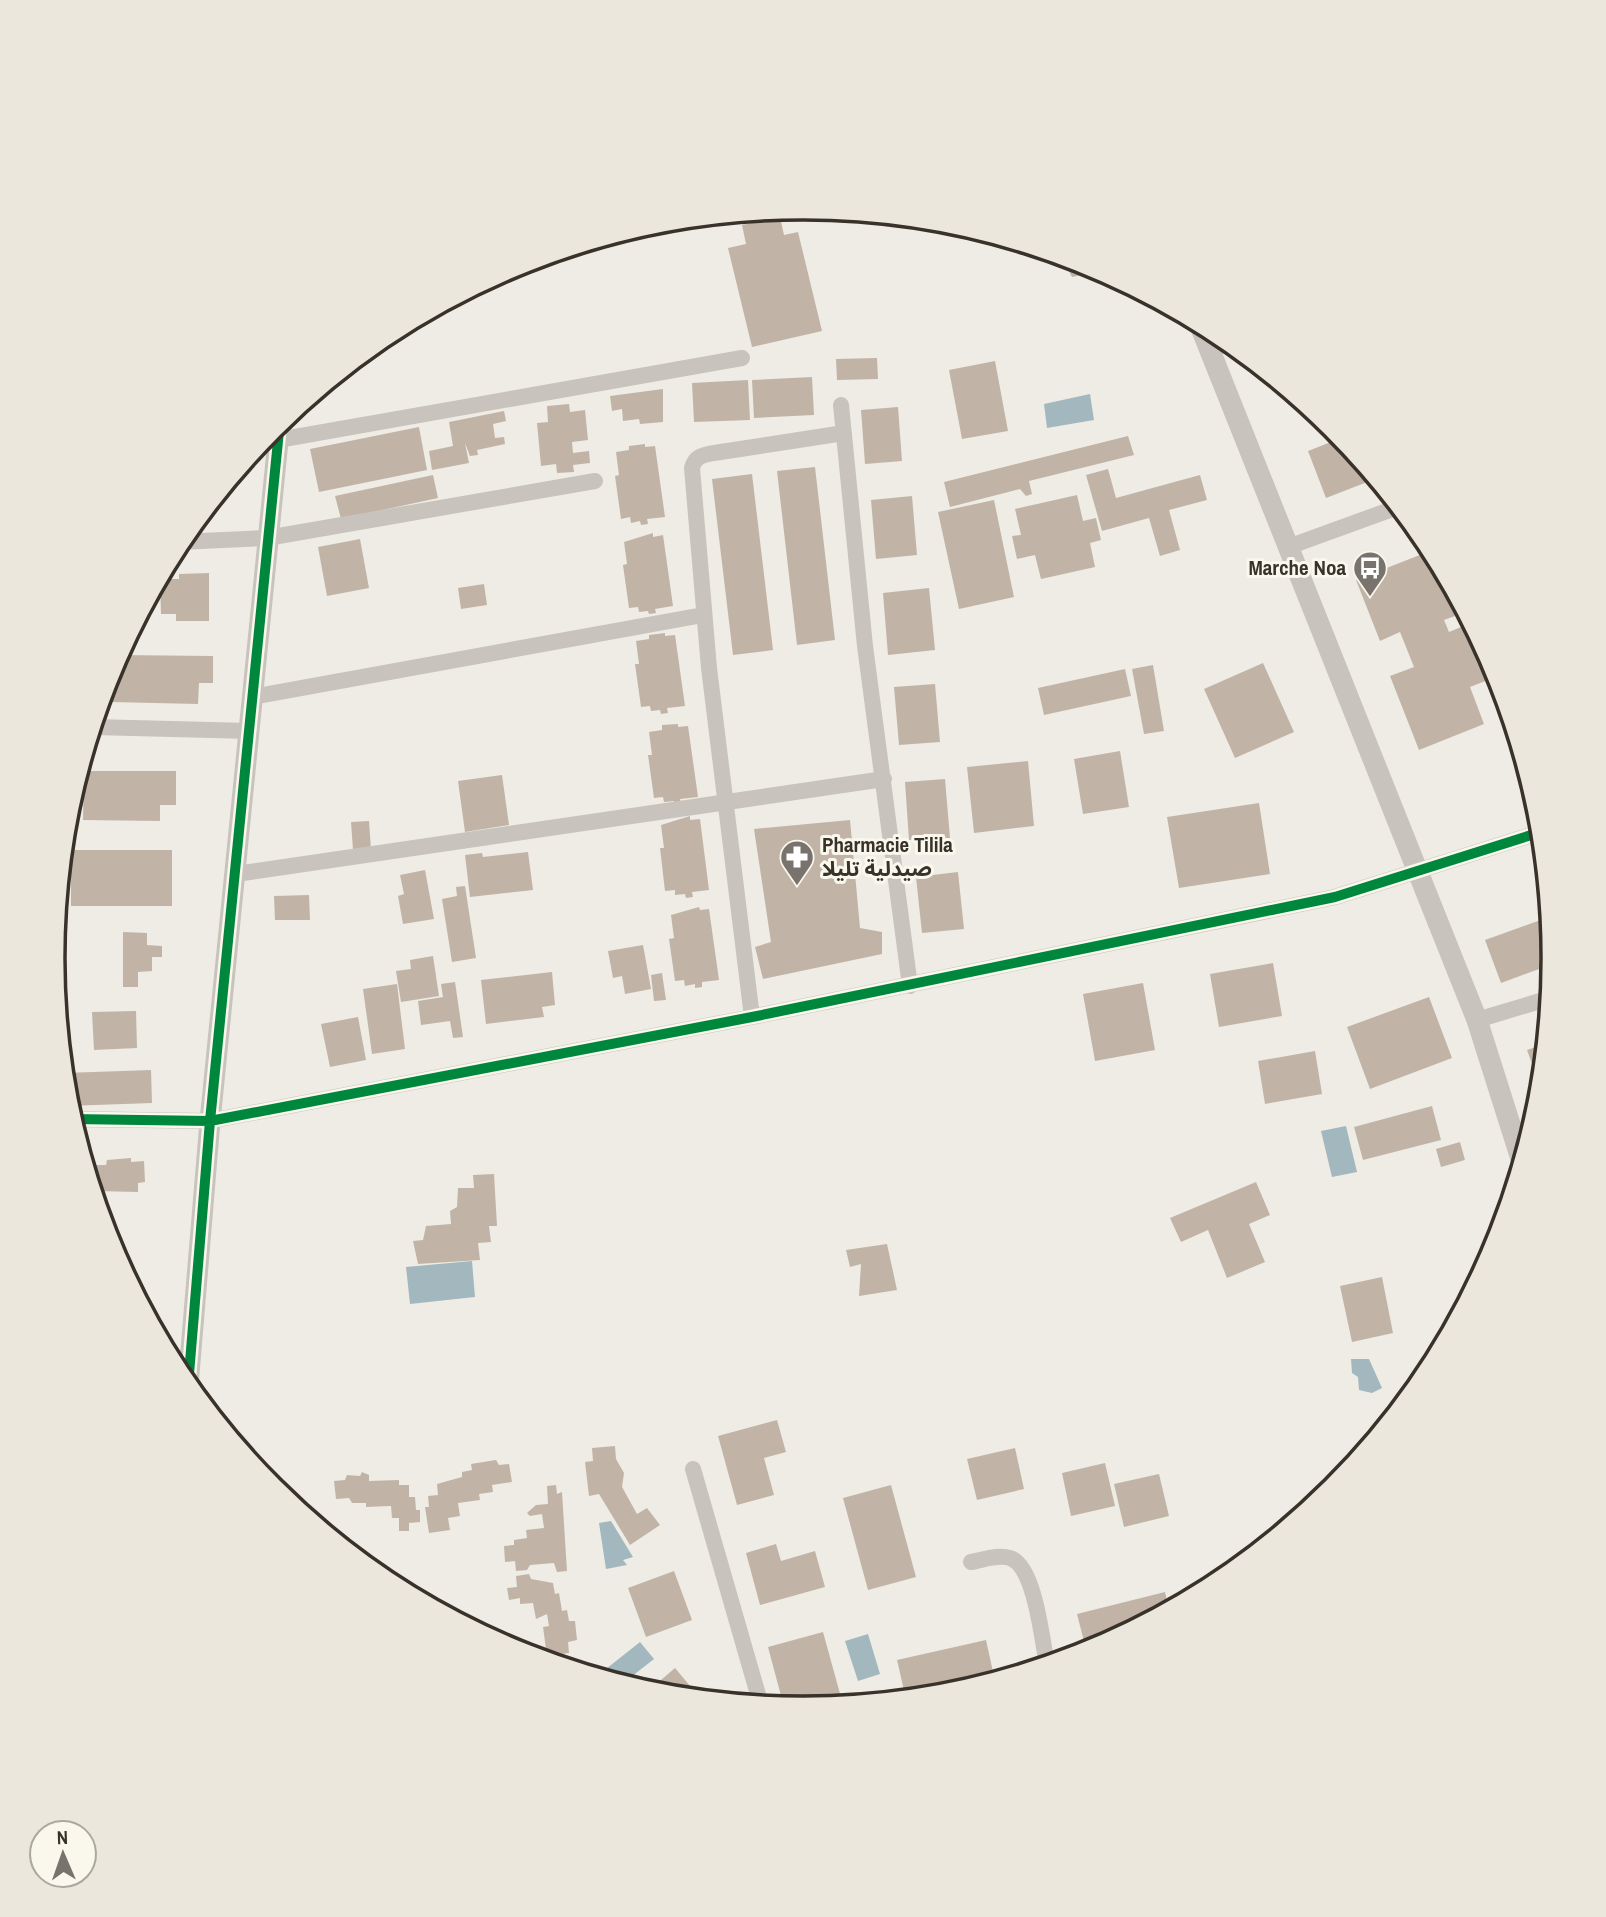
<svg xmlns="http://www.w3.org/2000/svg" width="1606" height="1917" viewBox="0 0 1606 1917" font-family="'Archivo Narrow','Noto Sans Arabic',sans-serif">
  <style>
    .water { fill: #a2b8be }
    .building { fill: #c1b4a7 }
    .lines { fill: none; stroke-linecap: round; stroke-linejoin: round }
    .minor { stroke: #c8c4bd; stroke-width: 16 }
    .tertiary { stroke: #c8c4bd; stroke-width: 21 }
    .cycleway-casing { stroke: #faf7ed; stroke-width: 15 }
    .cycleway { stroke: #00873e; stroke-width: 10 }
    .labels { text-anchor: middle; stroke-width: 6; stroke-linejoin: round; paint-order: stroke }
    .poi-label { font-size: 21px; font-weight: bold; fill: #39322b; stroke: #faf7ed; text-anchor: end }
    .rim { fill: none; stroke: #39322b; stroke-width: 3.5 }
  </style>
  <rect width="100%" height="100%" fill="#eeece5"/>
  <path class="water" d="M 1090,394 L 1094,420 L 1047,428 L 1044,404 Z
    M 1346,1126 L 1357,1172 L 1332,1177 L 1321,1131 Z
    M 472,1261 L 475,1297 L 410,1304 L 406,1267 Z
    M 1351,1359 L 1369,1359 L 1382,1388 L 1372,1393 L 1359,1390 L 1358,1377 L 1352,1373 Z
    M 611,1521 L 633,1557 L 623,1560 L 627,1565 L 606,1569 L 599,1523 Z
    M 868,1634 L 880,1674 L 858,1681 L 845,1641 Z
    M 640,1642 L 654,1659 L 622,1684 L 617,1682 L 606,1669 Z"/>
  <path class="building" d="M 780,217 L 784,235 L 798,232 L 822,331 L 752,347 L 728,248 L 746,244 L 742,225 Z
    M 1061,256 L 1091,265 L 1101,271 L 1072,277 Z
    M 877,358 L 878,379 L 837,380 L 836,359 Z
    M 995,361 L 1008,431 L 962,439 L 949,370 Z
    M 812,377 L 814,415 L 754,418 L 752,380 Z
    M 748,380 L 750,420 L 694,422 L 692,383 Z
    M 663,389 L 663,422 L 640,424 L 639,419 L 623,421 L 622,409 L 612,411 L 610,396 Z
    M 569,404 L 570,412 L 585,410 L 588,440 L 572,442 L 573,453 L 589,451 L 590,463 L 573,465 L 574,472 L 557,473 L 556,464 L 541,466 L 537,423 L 548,422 L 547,406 Z
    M 898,407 L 902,461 L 865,464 L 861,410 Z
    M 504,411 L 506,421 L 493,424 L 495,438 L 504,437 L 505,444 L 477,450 L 478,455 L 470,456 L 465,443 L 469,463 L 432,470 L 429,451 L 453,446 L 449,422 Z
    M 419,427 L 427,470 L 319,492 L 310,449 Z
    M 1334,428 L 1375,479 L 1326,498 L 1308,451 L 1336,440 L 1332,429 Z
    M 1128,436 L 1134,455 L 1029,481 L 1032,494 L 1026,496 L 1020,489 L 950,507 L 944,482 Z
    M 645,444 L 645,447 L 655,446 L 665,517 L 647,519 L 648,524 L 641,525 L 640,521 L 631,523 L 630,517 L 621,519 L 615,476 L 619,475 L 616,452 L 629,450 L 629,446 Z
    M 815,467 L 835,640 L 797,645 L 777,471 Z
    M 1108,469 L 1116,498 L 1200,475 L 1207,500 L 1169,510 L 1180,550 L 1160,556 L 1149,518 L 1102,531 L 1086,475 Z
    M 752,474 L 773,650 L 733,655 L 712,479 Z
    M 433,475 L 438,498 L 341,519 L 335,496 Z
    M 1077,495 L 1083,521 L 1096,518 L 1101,540 L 1090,543 L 1095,567 L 1041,579 L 1035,555 L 1017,559 L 1012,536 L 1021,535 L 1015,509 Z
    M 912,496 L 917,555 L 876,559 L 871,500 Z
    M 994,500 L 1014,597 L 959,609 L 938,512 Z
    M 653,533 L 653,537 L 663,535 L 673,606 L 655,609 L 656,613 L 649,614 L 648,611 L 639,612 L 638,607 L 629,608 L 623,565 L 627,564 L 624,542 Z
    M 360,539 L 369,588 L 327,596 L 318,547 Z
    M 1430,551 L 1455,616 L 1444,620 L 1449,632 L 1466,625 L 1470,633 L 1475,631 L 1485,649 L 1477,652 L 1488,680 L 1470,687 L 1484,724 L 1419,750 L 1390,676 L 1414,667 L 1400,632 L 1380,641 L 1356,580 Z
    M 209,573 L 209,621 L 176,621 L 176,614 L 161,614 L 160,579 L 179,579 L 179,574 Z
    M 484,584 L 487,605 L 461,609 L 458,588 Z
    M 929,588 L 935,650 L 888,655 L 883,593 Z
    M 665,633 L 665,636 L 675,635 L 685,706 L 667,708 L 668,713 L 661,714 L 660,710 L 651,711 L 650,706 L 641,707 L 635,664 L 639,664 L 636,641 L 649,639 L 649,635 Z
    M 119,655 L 213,656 L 213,683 L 199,683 L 198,704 L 111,702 L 111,668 Z
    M 1263,663 L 1294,732 L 1235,758 L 1204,689 Z
    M 1153,665 L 1164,731 L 1144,734 L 1132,669 Z
    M 1125,669 L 1131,696 L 1044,715 L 1038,688 Z
    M 935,684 L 940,742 L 899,745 L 894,687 Z
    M 678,724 L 678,727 L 688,726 L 698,797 L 680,799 L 681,804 L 674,805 L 674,801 L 664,802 L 663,797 L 654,798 L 648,755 L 652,755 L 649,732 L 662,730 L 662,725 Z
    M 1120,751 L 1129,807 L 1083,814 L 1074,759 Z
    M 1028,761 L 1034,826 L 974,833 L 967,767 Z
    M 84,771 L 176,771 L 176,805 L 160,805 L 160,821 L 83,820 Z
    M 502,775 L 509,825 L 465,832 L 458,781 Z
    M 945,779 L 950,838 L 909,840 L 905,782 Z
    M 1259,803 L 1270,874 L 1179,888 L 1167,817 Z
    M 690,816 L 690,820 L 700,819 L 709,890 L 692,892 L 693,897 L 686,898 L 685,894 L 675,895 L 675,890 L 665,891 L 660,848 L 664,848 L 661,825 Z
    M 850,820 L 860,928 L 882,932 L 882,954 L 763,979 L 755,947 L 771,942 L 754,829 Z
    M 369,821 L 371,849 L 353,850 L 351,822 Z
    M 71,850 L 172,850 L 172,906 L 71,906 Z
    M 528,852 L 533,890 L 470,897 L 465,855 L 482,853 L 483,857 Z
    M 425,870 L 434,919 L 403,924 L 398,896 L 404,894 L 400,875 Z
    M 958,872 L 964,929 L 922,933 L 916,877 Z
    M 465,886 L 476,958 L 452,962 L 442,899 L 457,896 L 456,887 Z
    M 309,895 L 310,920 L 275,920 L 274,896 Z
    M 699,907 L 700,910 L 709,909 L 719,980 L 702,982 L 702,987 L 695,988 L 695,984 L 685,986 L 684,980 L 675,981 L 669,939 L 674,938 L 671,915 Z
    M 1549,917 L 1553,964 L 1501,983 L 1485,940 Z
    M 123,932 L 147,933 L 147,945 L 162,946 L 162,957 L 152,957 L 152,971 L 138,972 L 138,987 L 123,987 Z
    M 643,945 L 651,989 L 625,994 L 622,976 L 613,978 L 608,951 Z
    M 433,956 L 439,996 L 401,1002 L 396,971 L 411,969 L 410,960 Z
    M 1273,963 L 1282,1016 L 1219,1027 L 1210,974 Z
    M 552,972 L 555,1005 L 542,1007 L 544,1017 L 486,1024 L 481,980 Z
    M 662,973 L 666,1000 L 654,1001 L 651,975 Z
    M 455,982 L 463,1037 L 453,1038 L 450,1021 L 421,1025 L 418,1001 L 443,997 L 441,984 Z
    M 1143,983 L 1155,1050 L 1095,1061 L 1083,994 Z
    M 397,984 L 405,1049 L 372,1054 L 363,989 Z
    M 1429,997 L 1452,1058 L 1370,1089 L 1347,1027 Z
    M 136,1011 L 137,1048 L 94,1050 L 92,1012 Z
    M 358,1017 L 366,1060 L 330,1067 L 321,1024 Z
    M 1545,1044 L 1545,1046 L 1541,1089 L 1527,1050 Z
    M 1315,1051 L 1322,1094 L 1265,1104 L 1258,1061 Z
    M 151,1070 L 152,1103 L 67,1106 L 64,1073 Z
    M 1432,1106 L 1441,1140 L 1363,1160 L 1354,1127 Z
    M 1460,1142 L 1465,1160 L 1441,1167 L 1436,1149 Z
    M 92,1153 L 93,1187 L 92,1187 L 82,1154 Z
    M 131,1158 L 131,1162 L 144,1161 L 145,1182 L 138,1183 L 138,1192 L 95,1191 L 94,1165 L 106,1165 L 107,1160 Z
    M 494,1174 L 497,1226 L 489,1226 L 491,1242 L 478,1243 L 480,1260 L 418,1264 L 413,1241 L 423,1240 L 426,1226 L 451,1224 L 450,1211 L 457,1207 L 458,1188 L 474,1188 L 473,1175 Z
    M 1256,1182 L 1270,1215 L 1249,1224 L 1265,1262 L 1227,1278 L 1208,1230 L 1181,1242 L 1170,1218 Z
    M 887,1244 L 897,1290 L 859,1296 L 861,1264 L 850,1267 L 846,1250 Z
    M 1382,1277 L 1393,1333 L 1352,1342 L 1340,1286 Z
    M 777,1420 L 786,1452 L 764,1458 L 774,1495 L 737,1505 L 718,1436 Z
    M 615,1446 L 616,1459 L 624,1473 L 622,1487 L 637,1514 L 647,1508 L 660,1525 L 630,1545 L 599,1494 L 589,1496 L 585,1462 L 593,1461 L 592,1448 Z
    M 1015,1448 L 1024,1489 L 977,1500 L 967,1459 Z
    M 496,1460 L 499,1465 L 509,1464 L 512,1482 L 492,1485 L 493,1492 L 479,1494 L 480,1500 L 458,1503 L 460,1516 L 448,1518 L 450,1530 L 429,1533 L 425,1507 L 429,1507 L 428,1496 L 438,1495 L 437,1484 L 462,1477 L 462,1472 L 472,1470 L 471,1464 Z
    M 1105,1463 L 1115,1506 L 1071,1516 L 1062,1473 Z
    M 362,1472 L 369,1475 L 369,1481 L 399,1480 L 399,1485 L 409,1485 L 409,1497 L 415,1497 L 416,1510 L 420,1510 L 420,1522 L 409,1523 L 409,1531 L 399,1531 L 399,1518 L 392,1518 L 391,1506 L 366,1507 L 366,1503 L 352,1503 L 349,1498 L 336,1499 L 334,1481 L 345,1480 L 347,1475 L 360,1476 Z
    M 1159,1474 L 1169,1516 L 1124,1527 L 1114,1484 Z
    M 556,1485 L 557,1494 L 562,1492 L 567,1571 L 557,1572 L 554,1563 L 530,1565 L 527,1570 L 516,1571 L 515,1561 L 505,1562 L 504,1546 L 514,1545 L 514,1540 L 527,1538 L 526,1530 L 544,1528 L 542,1514 L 530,1516 L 527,1513 L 536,1505 L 548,1504 L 547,1486 Z
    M 891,1485 L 916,1577 L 868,1590 L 843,1498 Z
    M 776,1544 L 781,1561 L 815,1551 L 825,1587 L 760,1605 L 746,1553 Z
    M 674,1571 L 692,1620 L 646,1637 L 628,1588 Z
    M 529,1574 L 531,1579 L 553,1583 L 555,1594 L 559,1593 L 562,1611 L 567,1610 L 569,1621 L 575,1621 L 577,1640 L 568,1642 L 569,1653 L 547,1656 L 543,1627 L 549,1626 L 547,1614 L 536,1619 L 533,1603 L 520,1604 L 520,1598 L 509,1600 L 507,1588 L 517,1587 L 516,1576 Z
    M 1165,1592 L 1169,1610 L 1087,1653 L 1077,1614 Z
    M 823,1632 L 842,1701 L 820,1707 L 784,1707 L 768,1647 Z
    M 986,1640 L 995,1681 L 949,1695 L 906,1699 L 897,1660 Z
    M 675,1668 L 701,1699 L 647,1692 Z"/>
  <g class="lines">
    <path class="minor" d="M 1210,352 L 1228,341
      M 841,405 L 865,646 L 910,986
      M 278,440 L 742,358
      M 179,542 L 267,538 L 595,481
      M 1288,547 L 1398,507
      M 252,697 L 703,615
      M 93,727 L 250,731
      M 236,874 L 884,779
      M 752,1017 L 709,668 L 692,468 C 695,456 703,455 714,453 L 844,433
      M 1477,1020 L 1550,998
      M 71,1119 L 210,1121 L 752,1017 L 1335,897 L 1541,832
      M 693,1469 L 761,1705
      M 971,1562 C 983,1560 998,1554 1010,1558 C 1035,1566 1042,1640 1047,1665"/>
    <path class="tertiary" d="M 1199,323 L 1477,1020 L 1522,1162
      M 188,1386 L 210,1121 L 280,421"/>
    <g class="cycleway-casing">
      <path id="cycleway" d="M 71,1119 L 210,1121 L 752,1017 L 1335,897 L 1541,832
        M 188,1386 L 210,1121 L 280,421"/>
    </g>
    <use href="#cycleway" class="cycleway"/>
  </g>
  <defs>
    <g id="bus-pin" transform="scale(1.75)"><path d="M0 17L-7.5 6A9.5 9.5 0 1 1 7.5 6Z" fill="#78736c" stroke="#faf7ed"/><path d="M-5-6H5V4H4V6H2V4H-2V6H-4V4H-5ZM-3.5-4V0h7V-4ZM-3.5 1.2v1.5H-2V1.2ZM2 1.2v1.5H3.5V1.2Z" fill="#fff"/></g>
    <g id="pharmacy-pin" transform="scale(1.75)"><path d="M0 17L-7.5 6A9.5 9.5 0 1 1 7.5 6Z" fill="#78736c" stroke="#faf7ed"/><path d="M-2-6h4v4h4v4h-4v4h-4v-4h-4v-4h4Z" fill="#fff"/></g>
  </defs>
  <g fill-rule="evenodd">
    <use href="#bus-pin" x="1370" y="568"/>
    <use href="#pharmacy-pin" x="797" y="857"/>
  </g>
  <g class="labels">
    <g class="poi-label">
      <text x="1346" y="575">Marche Noa</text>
      <text x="822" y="852" text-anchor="start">Pharmacie Tilila<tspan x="822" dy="24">صيدلية تليلا</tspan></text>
    </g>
  </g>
  <path d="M0 0H1606V1917H0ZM65 958a738 738 0 1 1 1476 0a738 738 0 1 1-1476 0Z" fill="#ebe7dd" fill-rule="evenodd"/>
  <path class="rim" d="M65 958a738 738 0 1 1 1476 0a738 738 0 1 1-1476 0Z"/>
  <g transform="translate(63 1854) rotate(358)"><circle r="33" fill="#faf7ed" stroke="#ada89f" stroke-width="2"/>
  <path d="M0-5L12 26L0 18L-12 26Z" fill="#78736c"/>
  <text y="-10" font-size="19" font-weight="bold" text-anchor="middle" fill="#39322b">N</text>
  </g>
</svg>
